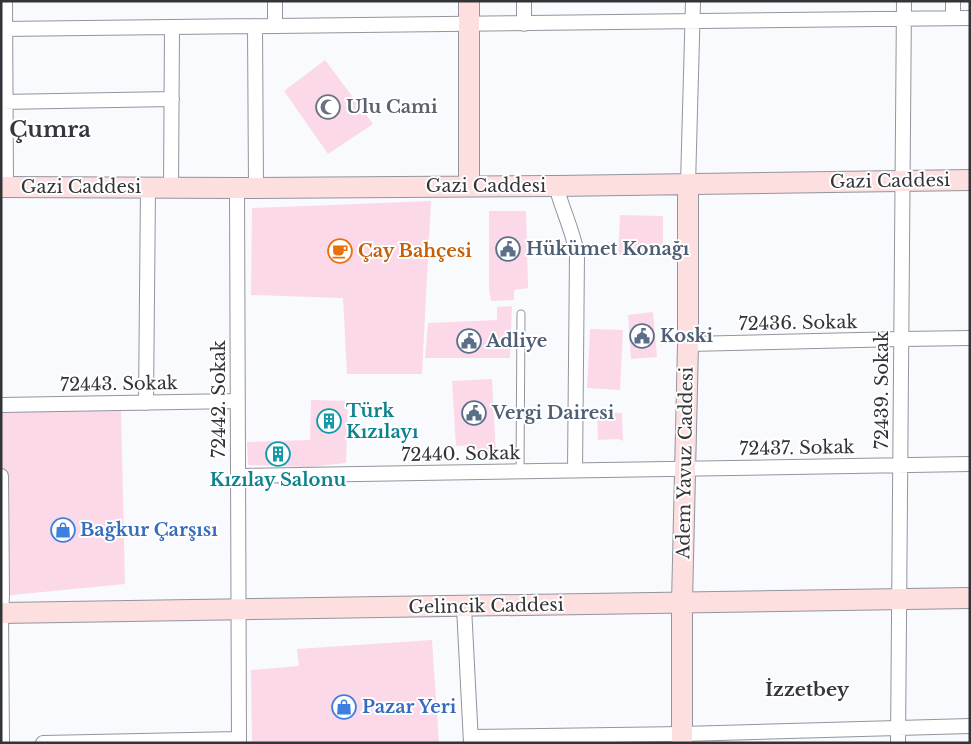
<svg xmlns="http://www.w3.org/2000/svg" width="971" height="744" viewBox="0 0 971 744" font-family="'Libre Baskerville',serif">
  <style>
    .building { fill: #fbd9e8 }
    .lines { fill: none; stroke-linecap: round; stroke-linejoin: round }
    .lane-casing { stroke: #93949e; stroke-width: 9 }
    .street-casing { stroke: #93949e; stroke-width: 16 }
    .secondary-casing { stroke: #93949e; stroke-width: 22 }
    .lane { stroke: #fff; stroke-width: 7 }
    .street { stroke: #fff; stroke-width: 14 }
    .secondary { stroke: #fedfe0; stroke-width: 20 }
    .labels { text-anchor: middle; stroke-width: 4; stroke-linejoin: round; paint-order: stroke }
    .worship-label { font-size: 18px; font-weight: bold; fill: #5b616d; stroke: #fff; text-anchor: start }
    .street-label { font-size: 18px; fill: #333438; stroke: #fff }
    .service-label { font-size: 18px; font-weight: bold; fill: #4e5e75; stroke: #fff; text-anchor: start }
    .food-label { font-size: 18px; font-weight: bold; fill: #c56008; stroke: #fff; text-anchor: start }
    .culture-label { font-size: 18px; font-weight: bold; fill: #0d838f; stroke: #fff; text-anchor: start }
    .shop-label { font-size: 18px; font-weight: bold; fill: #366cbe; stroke: #fff; text-anchor: start }
    .neighbourhood-label { font-size: 19px; font-weight: bold; fill: #35363f; stroke: #fff }
    .district-label { font-size: 22px; font-weight: bold; fill: #35363f; stroke: #fff }
  </style>
  <rect width="100%" height="100%" fill="#f9fafe"/>
  <path class="building" d="M 325,60 L 373,124 L 328,154 L 284,91 Z
    M 431,201 L 422,374 L 347,374 L 343,298 L 251,295 L 252,208 Z
    M 489,211 L 526,211 L 528,288 L 514,290 L 514,300 L 491,301 L 489,288 Z
    M 620,215 L 663,216 L 663,256 L 618,255 Z
    M 512,306 L 510,358 L 425,358 L 428,323 L 497,320 L 497,307 Z
    M 653,312 L 657,357 L 631,359 L 628,315 Z
    M 590,329 L 623,330 L 620,390 L 587,388 Z
    M 492,379 L 496,455 L 473,457 L 472,445 L 456,446 L 452,381 Z
    M 311,400 L 348,401 L 346,463 L 309,467 L 248,465 L 247,442 L 310,440 Z
    M 121,409 L 125,584 L 2,596 L 1,412 Z
    M 597,413 L 622,413 L 623,441 L 618,439 L 598,440 Z
    M 432,640 L 439,743 L 252,743 L 251,670 L 299,666 L 297,649 Z"/>
  <g class="lines">
    <g class="lane-casing">
      <path id="lane" d="M 520,471 L 521,314"/>
    </g>
    <g class="street-casing">
      <path id="street" d="M 5,1 L 6,187
        M 275,1 L 275,25
        M 524,1 L 524,24
        M 953,1 L 953,18
        M 255,26 L 256,187
        M 1,29 L 970,18
        M 1,102 L 172,99
        M 688,184 L 693,1
        M 556,186 C 562,209 573,231 577,254 L 575,470
        M 171,188 L 172,27
        M 237,188 L 239,743
        M 688,344 L 902,339 L 970,338
        M 146,403 L 148,187
        M 1,405 L 237,401
        M 1,476 L 2,596 L 1,613 L 2,743
        M 238,476 L 970,464
        M 464,607 L 471,743
        M 471,737 L 682,734 L 970,726
        M 43,743 L 239,739
        M 898,743 L 904,1"/>
    </g>
    <g class="secondary-casing">
      <path id="secondary" d="M 469,1 L 469,186
        M 1,187 L 237,188 L 556,186 L 970,180
        M 1,613 L 970,598
        M 682,743 L 682,603 L 688,344 L 688,184"/>
    </g>
    <use href="#lane" class="lane"/>
    <use href="#street" class="street"/>
    <use href="#secondary" class="secondary"/>
  </g>
  <defs>
    <g id="mosque-ring" transform="scale(1.25)"><circle r="9.5" fill="#fff" stroke="#6b7280" stroke-width="1.5"/><path d="M3.5-4.9A6 6 0 1 0 3.5 4.9A5 5 0 1 1 3.5-4.9Z" fill="#6b7280"/></g>
    <g id="civic-ring" transform="scale(1.25)"><circle r="9.5" fill="#fff" stroke="#5c6f8a" stroke-width="1.5"/><path d="M-.6-6.5H3V-4.5H.6V-3L4-1V1h2V6H-6V1h2V-1L-.6-3ZM-1.2 2.5V6h2.4V2.5Z" fill="#5c6f8a"/></g>
    <g id="cafe-ring" transform="scale(1.25)"><circle r="9.5" fill="#fff" stroke="#e8710a" stroke-width="1.5"/><path d="M-5.5-4.5H6V0H3Q3 3.5 0 3.5H-2.5Q-5.5 3.5-5.5 0ZM3-3.2v2h1.7v-2ZM-6 4.5H4V6H-6Z" fill="#e8710a"/></g>
    <g id="building-ring" transform="scale(1.25)"><circle r="9.5" fill="#fff" stroke="#0f9aa8" stroke-width="1.5"/><path d="M-4-6H4V6H1V3H-1V6H-4ZM-2.5-4.3h1.7v1.8h-1.7ZM.8-4.3h1.7v1.8H.8ZM-2.5-1h1.7V.8h-1.7ZM.8-1h1.7V.8H.8Z" fill="#0f9aa8"/></g>
    <g id="shop-ring" transform="scale(1.25)"><circle r="9.5" fill="#fff" stroke="#3f7fe0" stroke-width="1.5"/><path d="M-5-2.5h2.3a2.7 3.5 0 0 1 5.4 0H5L5.5 6h-11ZM-1.5-2.5h3a1.5 2.3 0 0 0-3 0Z" fill="#3f7fe0"/></g>
  </defs>
  <g fill-rule="evenodd">
    <use href="#mosque-ring" x="328" y="107"/>
    <use href="#civic-ring" x="508" y="249"/>
    <use href="#cafe-ring" x="340" y="251"/>
    <use href="#civic-ring" x="642" y="336"/>
    <use href="#civic-ring" x="469" y="341"/>
    <use href="#civic-ring" x="474" y="413"/>
    <use href="#building-ring" x="329" y="421"/>
    <use href="#building-ring" x="278" y="454"/>
    <use href="#shop-ring" x="63" y="530"/>
    <use href="#shop-ring" x="344" y="707"/>
  </g>
  <g class="labels">
    <g class="worship-label">
      <text x="346" y="113">Ulu Cami</text>
    </g>
    <g class="street-label">
      <text transform="translate(890 181) rotate(-1)" y="6">Gazi Caddesi</text>
      <text x="486" y="192">Gazi Caddesi</text>
      <text x="81" y="193">Gazi Caddesi</text>
      <text transform="translate(798 323) rotate(-1)" y="6">72436. Sokak</text>
      <text transform="translate(119 384) rotate(-1)" y="6">72443. Sokak</text>
      <text transform="translate(882 390) rotate(-90)" y="6">72439. Sokak</text>
      <text transform="translate(219 399) rotate(-90)" y="6">72442. Sokak</text>
      <text transform="translate(797 448) rotate(-1)" y="6">72437. Sokak</text>
      <text transform="translate(461 454) rotate(-1)" y="6">72440. Sokak</text>
      <text transform="translate(685 463) rotate(-89)" y="6">Adem Yavuz Caddesi</text>
      <text transform="translate(486 606) rotate(-1)" y="6">Gelincik Caddesi</text>
    </g>
    <g class="service-label">
      <text x="526" y="255">Hükümet Konağı</text>
      <text x="660" y="342">Koski</text>
      <text x="486" y="347">Adliye</text>
      <text x="492" y="419">Vergi Dairesi</text>
    </g>
    <g class="food-label">
      <text x="358" y="257">Çay Bahçesi</text>
    </g>
    <g class="culture-label">
      <text x="346" y="417">Türk<tspan x="346" dy="21">Kızılayı</tspan></text>
      <text x="278" y="486" text-anchor="middle">Kızılay Salonu</text>
    </g>
    <g class="shop-label">
      <text x="80" y="536">Bağkur Çarşısı</text>
      <text x="362" y="713">Pazar Yeri</text>
    </g>
    <g class="neighbourhood-label">
      <text x="807" y="696">İzzetbey</text>
    </g>
    <g class="district-label">
      <text x="50" y="137">Çumra</text>
    </g>
  </g>
  <rect width="971" height="744" fill="none" stroke="#333438" stroke-width="5"/>
</svg>
